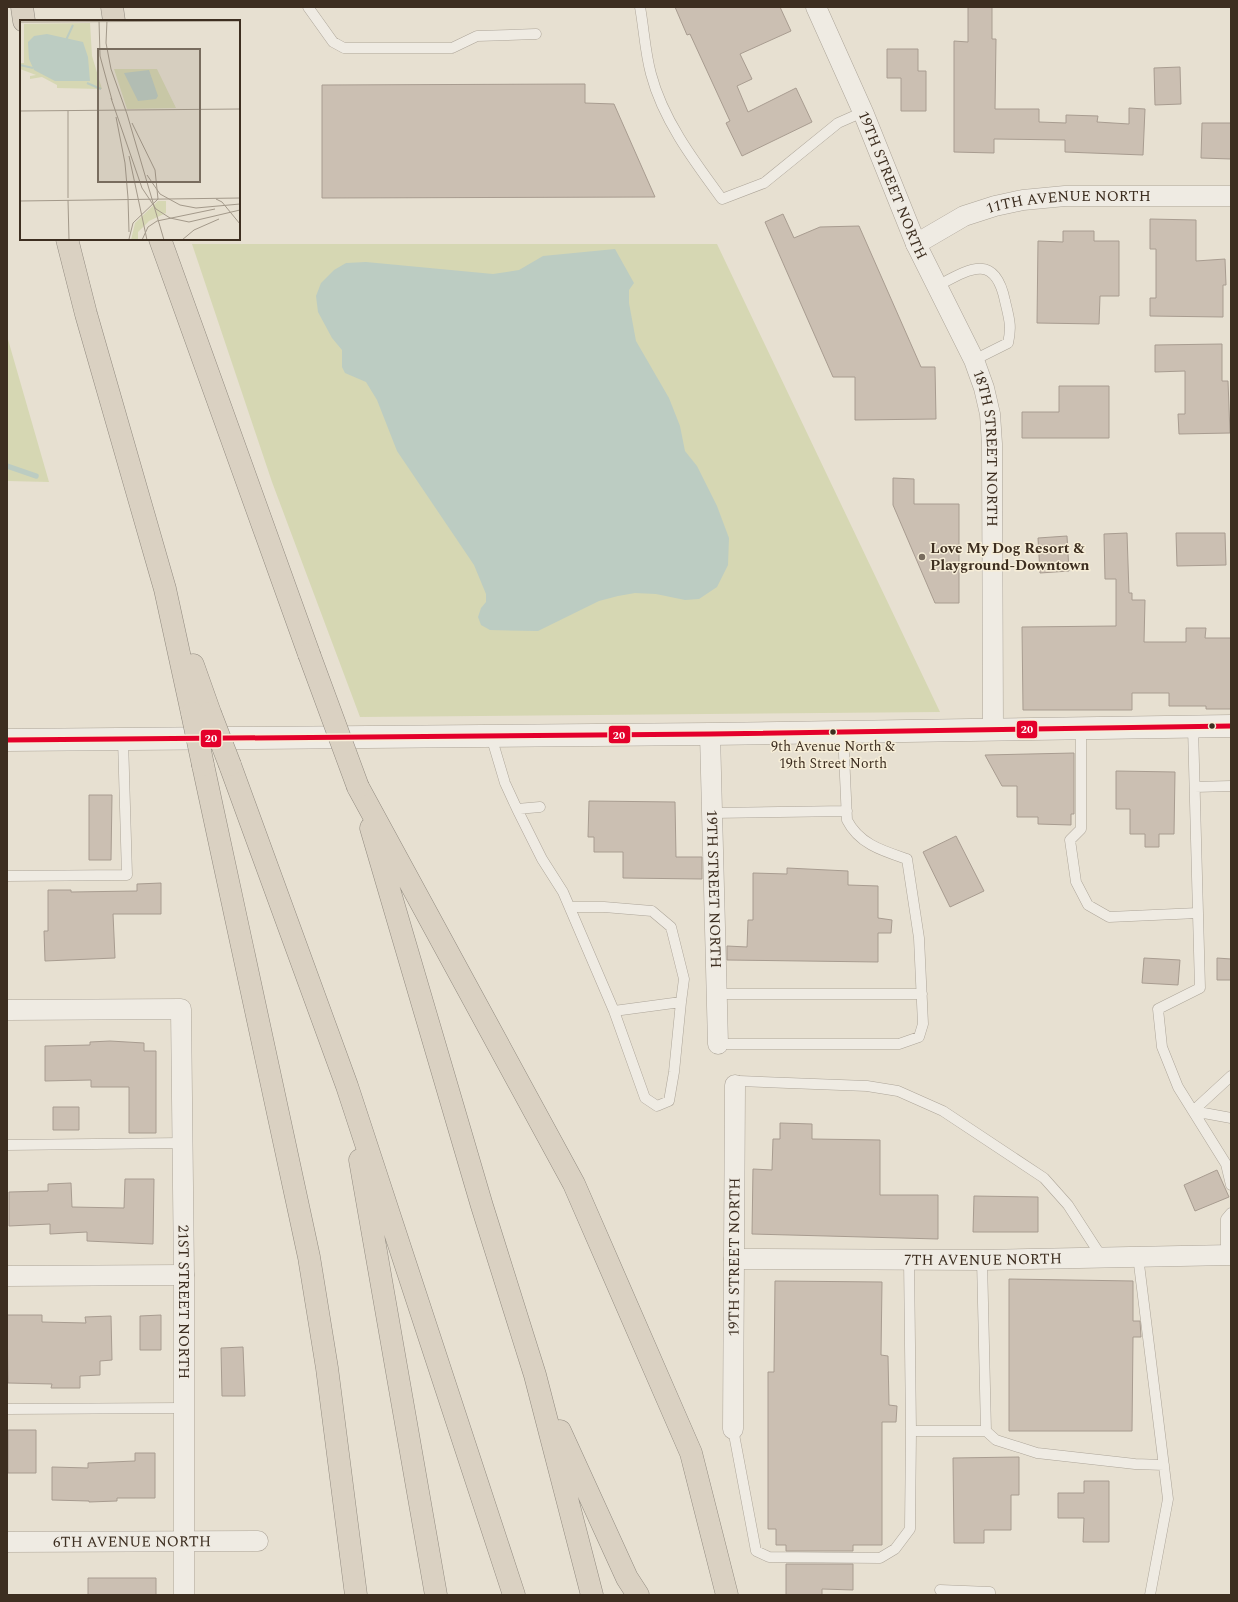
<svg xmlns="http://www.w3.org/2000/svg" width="1238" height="1602" viewBox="0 0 1238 1602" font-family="Spectral,serif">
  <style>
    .green { fill: #d6d7b3 }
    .water { fill: #bcccc2 }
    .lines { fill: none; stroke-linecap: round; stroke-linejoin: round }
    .stream { stroke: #bcccc2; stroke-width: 5.5 }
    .building { fill: #cbbfb2; stroke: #a89c90 }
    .service-casing { stroke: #ada599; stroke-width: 11 }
    .minor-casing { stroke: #ada599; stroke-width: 21 }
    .tertiary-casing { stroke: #ada599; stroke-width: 23 }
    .motorway-casing { stroke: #928b80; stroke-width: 23 }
    .service { stroke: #efebe3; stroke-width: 10 }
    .minor { stroke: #efebe3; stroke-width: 20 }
    .tertiary { stroke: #efebe3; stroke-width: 22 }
    .motorway { stroke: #dad1c2; stroke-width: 22 }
    .motorway-bridge-casing { stroke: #928b80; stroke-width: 23; stroke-linecap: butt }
    .motorway-bridge { stroke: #dad1c2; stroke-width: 22 }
    .bus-1-casing { stroke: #f7eed8; stroke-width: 8 }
    .bus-1 { stroke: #e4002b; stroke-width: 5 }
    .poi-dot { fill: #786c5e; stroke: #f7eed8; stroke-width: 1.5 }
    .bus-dot { fill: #3d2e20; stroke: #f7eed8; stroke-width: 1.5 }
    .labels { text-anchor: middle; stroke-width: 3; stroke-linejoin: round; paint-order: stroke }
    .bus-label { font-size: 14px; fill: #3d2e20; stroke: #f7eed8 }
    .street-label { font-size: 15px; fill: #3d2e20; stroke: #f7eed8 }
    .poi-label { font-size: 15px; font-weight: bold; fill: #3d2e20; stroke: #f7eed8; text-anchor: start }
    .inset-river { fill: none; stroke: #bcccc2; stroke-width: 2 }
    .inset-road { fill: none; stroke: #a3998a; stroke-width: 1 }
    .view { fill: #786c5e; fill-opacity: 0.15; stroke: #786c5e; stroke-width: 2 }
    .inset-edge { fill: none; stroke: #3d2e20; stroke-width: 2 }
    .line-badge { stroke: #f7eed8; stroke-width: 1.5 }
    .badge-label { font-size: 11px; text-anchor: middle; font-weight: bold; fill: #fff }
  </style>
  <rect width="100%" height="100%" fill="#e7e0d1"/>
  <path class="green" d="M 192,244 L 717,244 L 940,712 L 360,717 L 272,482 Z
    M 7,336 L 49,482 L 7,481 Z"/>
  <path class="water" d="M 615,249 L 634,283 L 629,290 L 629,303 L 636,341 L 669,398 L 680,426 L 685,451 L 697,466 L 717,506 L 729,538 L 728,565 L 717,587 L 699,599 L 685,600 L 656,594 L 635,593 L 618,596 L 599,601 L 538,631 L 490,630 L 481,625 L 478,617 L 481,608 L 486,602 L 486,594 L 474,565 L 397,451 L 377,400 L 366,382 L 345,373 L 342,367 L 342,350 L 332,338 L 318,312 L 316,296 L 321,283 L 334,270 L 346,263 L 366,262 L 493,274 L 519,270 L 543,256 Z"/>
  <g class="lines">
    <path class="stream" d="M 7,466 L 36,476"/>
  </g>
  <path class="building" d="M 675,7 L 780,7 L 791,31 L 740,54 L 752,79 L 737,86 L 748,112 L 796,88 L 812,122 L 742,156 L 726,123 L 730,121 L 690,34 L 687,35 Z
    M 968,7 L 992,7 L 992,39 L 996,39 L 995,109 L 1039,109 L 1039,122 L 1066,123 L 1066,115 L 1098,116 L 1097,122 L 1129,124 L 1129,108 L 1145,109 L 1143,155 L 1065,152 L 1065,140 L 994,139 L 994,153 L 954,152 L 954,41 L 968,42 Z
    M 887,49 L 918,49 L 918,71 L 926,71 L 926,111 L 901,111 L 901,78 L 887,78 Z
    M 1180,67 L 1181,104 L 1155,105 L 1154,68 Z
    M 585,84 L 585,103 L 614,104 L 655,197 L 322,198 L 322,85 Z
    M 1202,123 L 1231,123 L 1231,159 L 1201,158 Z
    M 783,214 L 794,238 L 820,227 L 859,226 L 921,367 L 935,367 L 936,419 L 855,420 L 855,377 L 833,377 L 765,222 Z
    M 1150,219 L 1196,220 L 1196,261 L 1225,259 L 1226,285 L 1223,285 L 1223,317 L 1150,316 L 1150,298 L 1156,298 L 1156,249 L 1150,249 Z
    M 1063,231 L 1094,231 L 1094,241 L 1119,241 L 1119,296 L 1100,296 L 1099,324 L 1037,323 L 1038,241 L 1063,242 Z
    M 1222,344 L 1222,381 L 1228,381 L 1230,433 L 1179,434 L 1178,414 L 1185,414 L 1185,371 L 1155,372 L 1155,345 Z
    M 1059,386 L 1109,386 L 1109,438 L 1022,438 L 1022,412 L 1059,412 Z
    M 893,478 L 914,479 L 914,504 L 959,504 L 959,603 L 935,603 L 893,505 Z
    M 1127,533 L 1129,593 L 1132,593 L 1132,600 L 1145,600 L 1144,642 L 1186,642 L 1186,628 L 1206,628 L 1205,638 L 1231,638 L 1231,709 L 1206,709 L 1206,706 L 1169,706 L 1169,693 L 1132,693 L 1132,710 L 1023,710 L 1022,627 L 1116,626 L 1116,579 L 1105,579 L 1104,534 Z
    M 1176,533 L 1225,533 L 1226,565 L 1177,566 Z
    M 1067,536 L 1069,571 L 1040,573 L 1038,538 Z
    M 1074,753 L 1074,814 L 1071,814 L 1071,825 L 1038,824 L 1038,817 L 1017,817 L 1017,786 L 1002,786 L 985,755 Z
    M 1116,771 L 1175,772 L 1174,834 L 1159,834 L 1159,847 L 1145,847 L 1145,834 L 1130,834 L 1130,809 L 1116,809 Z
    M 89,795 L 112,795 L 111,860 L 89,860 Z
    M 589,801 L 675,802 L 676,857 L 702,857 L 702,879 L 623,878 L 623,852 L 594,852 L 594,837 L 588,837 Z
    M 956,836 L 984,891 L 950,907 L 923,852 Z
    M 787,868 L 848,871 L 848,885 L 878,886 L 878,918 L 892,920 L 891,933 L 878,933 L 878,962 L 727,960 L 727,946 L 747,947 L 748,920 L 753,920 L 753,873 L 787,874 Z
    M 161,883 L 161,914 L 113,914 L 115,958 L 45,961 L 44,931 L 48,931 L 48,890 L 71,890 L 71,892 L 137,891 L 137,884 Z
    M 1144,958 L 1180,960 L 1178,985 L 1142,983 Z
    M 1217,958 L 1231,959 L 1231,980 L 1217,980 Z
    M 110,1041 L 144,1043 L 144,1051 L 156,1051 L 156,1133 L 129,1133 L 129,1087 L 91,1087 L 91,1080 L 45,1081 L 45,1046 L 90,1045 L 90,1042 Z
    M 53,1107 L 79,1107 L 79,1130 L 53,1130 Z
    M 780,1123 L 812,1124 L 812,1139 L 880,1140 L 880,1195 L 938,1195 L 938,1239 L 752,1234 L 753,1169 L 772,1170 L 773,1139 L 780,1139 Z
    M 1217,1170 L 1229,1197 L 1195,1211 L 1184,1185 Z
    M 125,1179 L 154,1179 L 153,1244 L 87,1241 L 87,1232 L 50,1234 L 50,1224 L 9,1226 L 9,1192 L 48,1191 L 48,1184 L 71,1183 L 72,1207 L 124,1208 Z
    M 974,1196 L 1038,1197 L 1038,1232 L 973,1232 Z
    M 1009,1279 L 1133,1281 L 1133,1321 L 1140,1321 L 1141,1337 L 1133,1337 L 1132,1431 L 1009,1431 Z
    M 775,1281 L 882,1282 L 881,1355 L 888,1356 L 889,1405 L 897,1406 L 896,1422 L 882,1422 L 882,1545 L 853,1545 L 853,1551 L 786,1551 L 786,1545 L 776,1545 L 776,1529 L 768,1529 L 768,1372 L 774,1372 Z
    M 7,1315 L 42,1315 L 42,1322 L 86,1323 L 85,1317 L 111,1316 L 112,1360 L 100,1361 L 100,1375 L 80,1376 L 80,1388 L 51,1388 L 52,1384 L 8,1383 Z
    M 161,1315 L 161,1350 L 140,1350 L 140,1316 Z
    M 243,1347 L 245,1396 L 222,1396 L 221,1348 Z
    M 8,1430 L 36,1430 L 36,1473 L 8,1473 Z
    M 135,1453 L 155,1453 L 155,1498 L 117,1498 L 117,1501 L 89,1502 L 89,1501 L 52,1500 L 52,1467 L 88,1468 L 88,1463 L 135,1461 Z
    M 1019,1457 L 1019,1495 L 1011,1495 L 1011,1530 L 984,1530 L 984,1543 L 954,1543 L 953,1458 Z
    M 1084,1481 L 1109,1481 L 1109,1542 L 1083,1542 L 1084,1518 L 1058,1518 L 1058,1493 L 1084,1493 Z
    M 786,1564 L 853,1564 L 853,1590 L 822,1589 L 822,1595 L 786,1595 Z
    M 88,1578 L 156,1578 L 156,1595 L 88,1595 Z"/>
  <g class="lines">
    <g class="service-casing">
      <path id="service" d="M 308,7 L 333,42 L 344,48 L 452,48 L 477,36 L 536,34
        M 640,7 C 644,29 645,52 651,74 C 663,120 694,161 722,199 L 764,183 L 838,123 L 863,112
        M 937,286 C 969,269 995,252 1005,301 C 1009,318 1012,326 1008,343 L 974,360
        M 1193,727 L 1200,988 L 1158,1009 L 1162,1047 L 1178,1087 L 1226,1164 L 1231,1185
        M 1081,728 L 1081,829 L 1070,840 L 1076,882 L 1088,905 L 1109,917 L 1198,913
        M 491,736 L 505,783 L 517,809 L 540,807
        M 1195,787 L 1231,786
        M 517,809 L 542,859 L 563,892 L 614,1011 L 681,1002 L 684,979 L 671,927 L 652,911 L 604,907 L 570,907
        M 712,813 L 847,811
        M 7,876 L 127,875 L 123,739
        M 716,994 L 922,994
        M 614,1011 L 645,1098 L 657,1106 L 669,1101 L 674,1072 L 681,1002
        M 718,1044 L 899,1044 L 919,1037 L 923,1024 L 919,938 L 907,859 C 883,851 859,844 847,820 L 843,732
        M 735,1085 L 739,1081 L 867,1086 L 898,1091 L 943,1111 L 1044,1178 L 1068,1205 L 1101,1256
        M 1193,1111 L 1231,1076
        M 1193,1111 L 1231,1118
        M 7,1145 L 182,1143
        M 1226,1255 L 1226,1219 L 1231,1213
        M 1138,1256 L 1168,1499 L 1150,1595
        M 909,1259 L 911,1431
        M 982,1260 L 986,1431
        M 7,1409 L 184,1408
        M 733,1429 L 756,1551 L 769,1557 L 880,1558 L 895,1549 L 910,1529 L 911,1431 L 986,1431 L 996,1440 L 1037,1453 L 1135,1464 L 1164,1465
        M 940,1590 L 990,1592 L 990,1595"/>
    </g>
    <g class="minor-casing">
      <g id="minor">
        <path id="s1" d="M 816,7 L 863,112 L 916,244 L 974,360 L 984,388 L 990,414 L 992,444 L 993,729"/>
        <path id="s2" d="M 916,244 L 964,216 L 995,206 L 1023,200 L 1065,196 L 1231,196"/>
        <path id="s3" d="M 710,734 L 718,1044"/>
        <path id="s4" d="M 7,1010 L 181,1009 L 184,1275 L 184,1595"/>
        <path id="s5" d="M 734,1259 L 982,1260 L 1231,1255"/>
        <path d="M 7,1276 L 184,1275"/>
        <path id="s6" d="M 733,1429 L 735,1085"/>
        <path id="s7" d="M 7,1542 L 258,1541"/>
      </g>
    </g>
    <g class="tertiary-casing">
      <path id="tertiary" d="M 7,740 L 710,734 L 1231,726"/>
    </g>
    <g class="motorway-casing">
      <path id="motorway" d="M 22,7 L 24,21
        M 112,7 L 114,21
        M 67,239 L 86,314 L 165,589 L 192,713
        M 160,239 L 309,654
        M 193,665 L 210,713
        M 203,765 L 309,1257 L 327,1368 L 356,1595
        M 230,765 L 347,1086 L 514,1595
        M 358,787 L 574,1184 L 691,1453 L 727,1595
        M 371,828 L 482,1206 L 535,1375 L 592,1595
        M 360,1160 L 436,1595
        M 560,1431 L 627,1578 L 638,1595"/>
    </g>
    <use href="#service" class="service"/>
    <use href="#minor" class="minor"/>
    <use href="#tertiary" class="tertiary"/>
    <use href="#motorway" class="motorway"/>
    <g class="motorway-bridge-casing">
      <path id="motorway-bridge" d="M 309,654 L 358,787
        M 192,713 L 203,765
        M 210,713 L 230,765"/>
    </g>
    <use href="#motorway-bridge" class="motorway-bridge"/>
    <g class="bus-1-casing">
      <path id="bus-1" d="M 7,740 L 710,734 L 1231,726"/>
    </g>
    <use href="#bus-1" class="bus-1"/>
  </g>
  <circle class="poi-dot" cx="922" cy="557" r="4"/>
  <g class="bus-dot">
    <circle cx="1212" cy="726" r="3.5"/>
    <circle cx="833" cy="732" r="3.5"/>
  </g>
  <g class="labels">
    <g class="bus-label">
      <text x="833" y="751">9th Avenue North &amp;<tspan x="833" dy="17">19th Street North</tspan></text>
    </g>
    <g class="street-label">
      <text dy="5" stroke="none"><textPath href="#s1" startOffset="194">19TH STREET NORTH</textPath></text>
      <text dy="5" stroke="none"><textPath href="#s2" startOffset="162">11TH AVENUE NORTH</textPath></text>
      <text dy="5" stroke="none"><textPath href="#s1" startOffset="477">18TH STREET NORTH</textPath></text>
      <text dy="5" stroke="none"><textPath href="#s3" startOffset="155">19TH STREET NORTH</textPath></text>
      <text dy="5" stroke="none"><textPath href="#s6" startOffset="172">19TH STREET NORTH</textPath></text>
      <text dy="5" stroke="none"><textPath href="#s5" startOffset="249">7TH AVENUE NORTH</textPath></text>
      <text dy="5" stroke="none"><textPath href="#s4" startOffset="467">21ST STREET NORTH</textPath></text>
      <text dy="5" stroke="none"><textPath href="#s7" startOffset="125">6TH AVENUE NORTH</textPath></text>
    </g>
    <g class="poi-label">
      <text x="930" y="553">Love My Dog Resort &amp;<tspan x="930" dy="17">Playground-Downtown</tspan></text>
    </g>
  </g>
  <g transform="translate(20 20)">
    <rect width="220" height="220" fill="#e7e0d1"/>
    <path d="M 70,3 L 72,36 L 82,69 L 37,68 L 37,65 L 22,57 L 10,59 L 10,56 L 16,55 L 0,49 L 0,43 L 4,43 L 4,4 ZM 94,49 L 137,49 L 156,88 L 107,89 ZM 138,181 L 146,181 L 146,193 L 129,201 L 118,212 L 118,220 L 111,220 L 115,203 Z" fill="#d6d7b3"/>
    <path d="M 27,14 L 63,22 L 68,37 L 70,61 L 35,61 L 14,50 L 9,39 L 8,22 L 14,16 ZM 129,50 L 138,76 L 136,79 L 118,81 L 104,53 Z" fill="#bcccc2"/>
    <path class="inset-river" d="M 46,20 L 53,5M 0,45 L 13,48M 67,63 L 81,69"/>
    <path class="inset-road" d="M 79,0 L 80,36 L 92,80M 87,0 L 86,23 L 91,49 L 107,94 L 144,220M 0,2 L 220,1M 91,78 L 122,168 L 136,189 L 150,198 L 169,202 L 220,190M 0,91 L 220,89M 96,97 L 105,143 L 108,178M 112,103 L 135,150 L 138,179M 109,136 L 127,220M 127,155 L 140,174 L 160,185 L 176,188 L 220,184M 48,178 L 48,91M 108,178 L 109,212M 196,179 L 202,182 L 220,204M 48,180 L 49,220M 0,181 L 220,178M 109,219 L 113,203 L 138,179M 122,220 L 128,207 L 137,201 L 195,189M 162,220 L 174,210 L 199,199"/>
    <path class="view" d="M 78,29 L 180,29 L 180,162 L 78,162 Z"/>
    <rect width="220" height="220" class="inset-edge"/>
  </g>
  <g class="line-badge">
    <rect x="1016" y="720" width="22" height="19" rx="4" fill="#e4002b"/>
    <rect x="608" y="725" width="23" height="19" rx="4" fill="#e4002b"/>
    <rect x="200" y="729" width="22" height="19" rx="4" fill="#e4002b"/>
  </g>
  <g class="badge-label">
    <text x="1027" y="733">20</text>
    <text x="619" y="739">20</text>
    <text x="211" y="742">20</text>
  </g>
  <rect width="1238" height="1602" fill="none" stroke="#3d2e20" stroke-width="16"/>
</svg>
